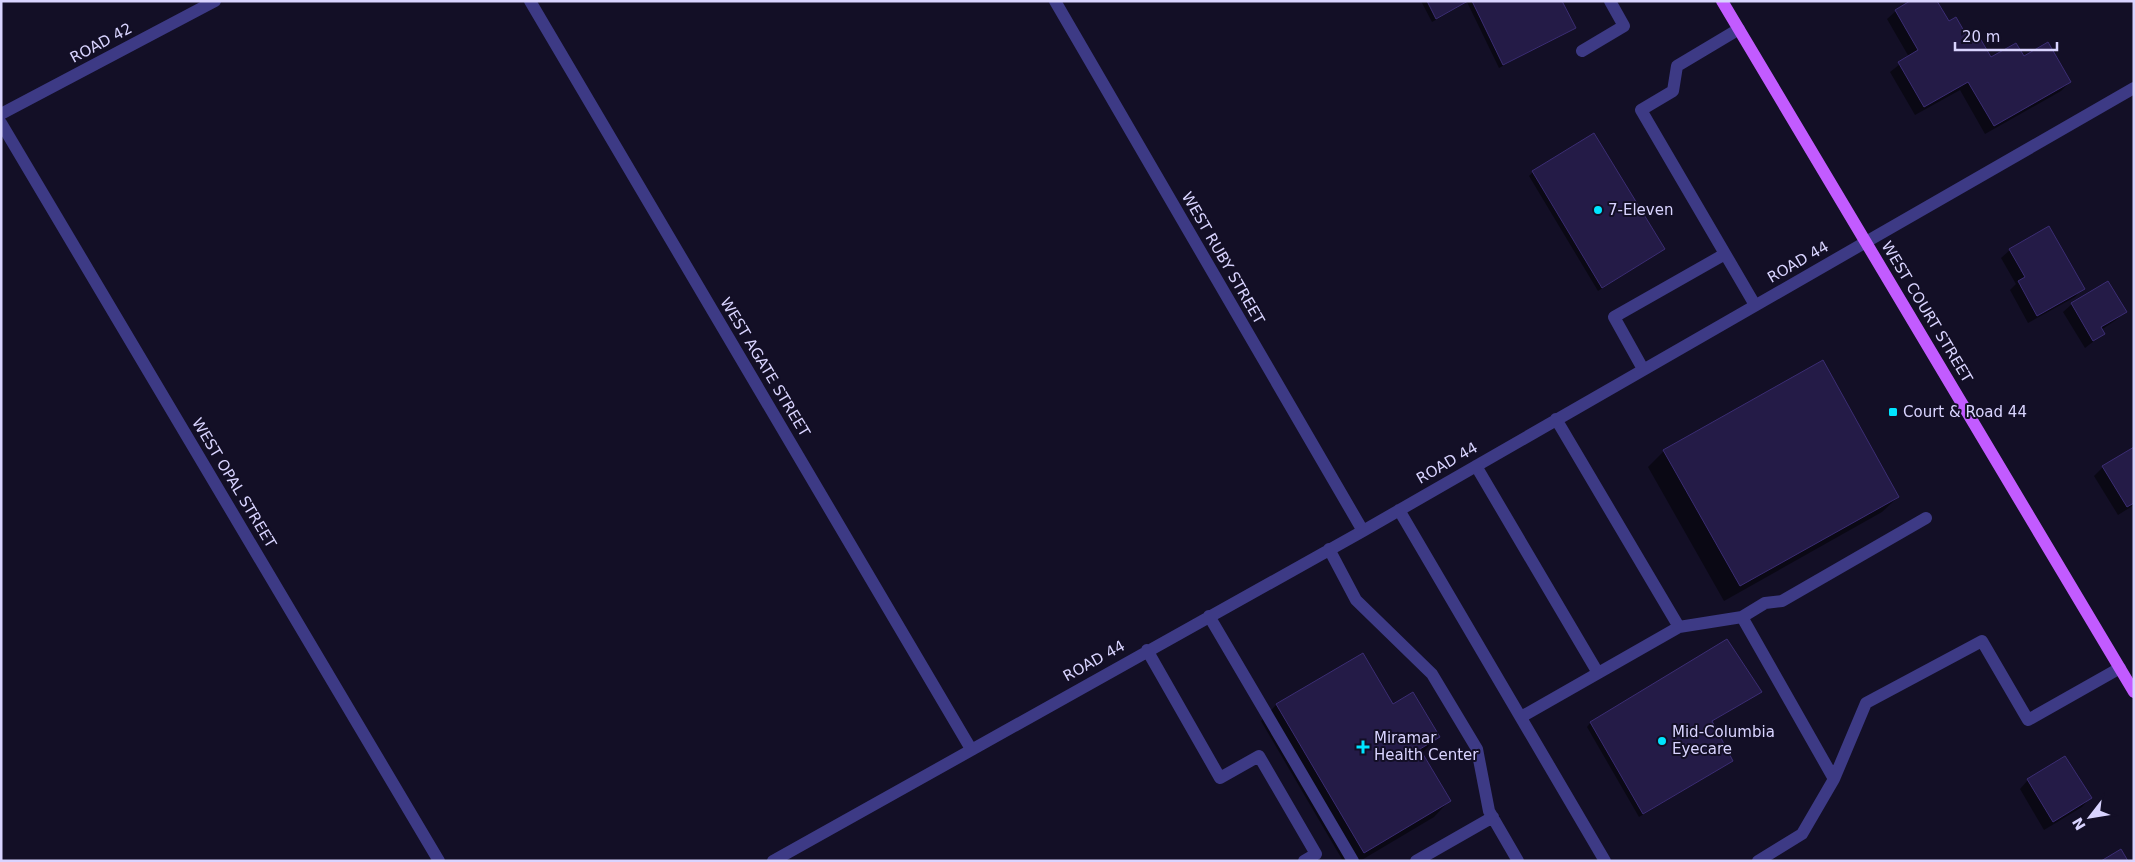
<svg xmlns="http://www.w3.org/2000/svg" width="2135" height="862" viewBox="0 0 2135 862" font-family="'DejaVu Sans',sans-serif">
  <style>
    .shadow { fill: #0007 }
    .building { fill: #241b47; stroke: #3b2d73 }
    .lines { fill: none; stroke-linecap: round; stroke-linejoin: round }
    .minor { stroke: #3d3a85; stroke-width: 12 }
    .major { stroke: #c25bff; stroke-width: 12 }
    .poi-dot { fill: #00e5ff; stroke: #130f26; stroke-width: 2 }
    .labels { text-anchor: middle; stroke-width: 4; stroke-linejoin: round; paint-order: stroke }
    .street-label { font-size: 15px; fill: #d9d4ff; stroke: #130f26 }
    .poi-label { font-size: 15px; fill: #d9d4ff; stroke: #130f26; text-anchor: start }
  </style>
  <rect width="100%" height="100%" fill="#130f26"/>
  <path class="shadow" d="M 1421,1 L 1560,1 L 1574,27 L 1499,68 L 1467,2 L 1432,22 Z
    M 1896,11 L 1948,23 L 1990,59 L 2024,57 L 2070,82 L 2061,91 L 1985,134 L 1960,90 L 1915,115 L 1890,72 L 1909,57 L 1887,19 Z
    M 1533,172 L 1664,249 L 1598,291 L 1529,176 Z
    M 2010,250 L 2083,288 L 2075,297 L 2028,323 L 2010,290 L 2016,284 L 2001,258 Z
    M 2072,304 L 2125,312 L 2116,320 L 2101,330 L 2103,334 L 2085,348 L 2063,312 Z
    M 2134,449 L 2134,505 L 2118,515 L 2094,476 L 2103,467 Z
    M 1664,451 L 1898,497 L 1882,512 L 1724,601 L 1648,467 Z
    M 1363,654 L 1392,705 L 1438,737 L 1422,753 L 1449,801 L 1434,817 L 1360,861 L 1343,861 L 1261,721 L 1276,705 Z
    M 1761,692 L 1711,722 L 1732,761 L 1639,817 L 1587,727 L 1591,722 Z
    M 2028,780 L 2090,798 L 2082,807 L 2044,830 L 2020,789 Z"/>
  <path class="building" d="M 1427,1 L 1468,1 L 1436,19 Z
    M 1472,1 L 1562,1 L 1576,28 L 1503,65 Z
    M 1910,1 L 1937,1 L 1949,21 L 1956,17 L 1968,38 L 1977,33 L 1991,57 L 2016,43 L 2024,56 L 2048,42 L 2071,82 L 1994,126 L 1968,82 L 1924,107 L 1898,62 L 1918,50 L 1895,10 Z
    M 1594,133 L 1665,249 L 1602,288 L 1532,171 Z
    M 2049,226 L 2085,289 L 2037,316 L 2018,281 L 2025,277 L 2009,249 Z
    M 2108,281 L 2127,312 L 2101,327 L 2105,334 L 2093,341 L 2071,303 Z
    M 1823,360 L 1899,497 L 1740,586 L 1663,450 Z
    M 2134,447 L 2134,503 L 2127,507 L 2102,466 Z
    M 1727,639 L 1762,692 L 1712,721 L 1733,761 L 1643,814 L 1590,722 Z
    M 1363,653 L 1393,704 L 1413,692 L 1440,737 L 1420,749 L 1451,801 L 1364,853 L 1276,704 Z
    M 2065,756 L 2092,798 L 2053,822 L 2027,779 Z
    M 2121,849 L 2128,861 L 2101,861 Z"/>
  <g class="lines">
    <path class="minor" d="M 530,1 L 971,749
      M 1055,1 L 1363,531
      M 1739,29 L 1677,66 L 1673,91 L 1641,110 L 1755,305
      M 1582,51 L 1624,26 L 1610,1
      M 1,114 L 215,1
      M 1,123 L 439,861
      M 1643,369 L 1614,317 L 1725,254
      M 1556,419 L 1679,627 L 1742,617
      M 1476,466 L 1598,673
      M 1399,510 L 1605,861
      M 1329,549 L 1356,600 L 1432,674 L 1477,749 L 1489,811 L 1518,861
      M 1209,616 L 1353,861
      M 1147,650 L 1220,778 L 1259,756 L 1316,854 L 1304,861
      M 1521,717 L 1679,627
      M 1834,779 L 1742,617 L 1765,603 L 1782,601 L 1926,518
      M 773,861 L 1363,531 L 2134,88
      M 1416,861 L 1493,817
      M 1758,861 L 1802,834 L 1834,779 L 1866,703 L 1982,641 L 2028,720 L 2120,668"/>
    <path class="major" d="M 1722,1 L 2134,692"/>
  </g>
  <g class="poi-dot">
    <circle cx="1598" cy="210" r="5"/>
    <rect x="1888" y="407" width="10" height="10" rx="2.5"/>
    <circle cx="1662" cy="741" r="5"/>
    <path d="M1360.5 739.5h5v5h5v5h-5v5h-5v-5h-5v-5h5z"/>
  </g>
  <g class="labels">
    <g class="street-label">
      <text transform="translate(101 43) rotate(-28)" y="5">ROAD 42</text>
      <text transform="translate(1223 258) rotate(60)" y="5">WEST RUBY STREET</text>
      <text transform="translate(1798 262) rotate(-30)" y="5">ROAD 44</text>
      <text transform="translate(1927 312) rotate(59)" y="5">WEST COURT STREET</text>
      <text transform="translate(765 367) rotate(59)" y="5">WEST AGATE STREET</text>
      <text transform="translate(1447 463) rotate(-30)" y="5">ROAD 44</text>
      <text transform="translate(234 483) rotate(59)" y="5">WEST OPAL STREET</text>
      <text transform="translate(1094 661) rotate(-29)" y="5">ROAD 44</text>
    </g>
    <g class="poi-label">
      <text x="1608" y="215">7-Eleven</text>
      <text x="1903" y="417">Court &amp; Road 44</text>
      <text x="1672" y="737">Mid-Columbia<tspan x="1672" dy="17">Eyecare</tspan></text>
      <text x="1374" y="743">Miramar<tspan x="1374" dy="17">Health Center</tspan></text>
    </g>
  </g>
  <rect width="2135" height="862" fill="none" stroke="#d9d4ff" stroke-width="5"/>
  <g transform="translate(2090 817) rotate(239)" stroke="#130f26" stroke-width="4" paint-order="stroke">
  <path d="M0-4L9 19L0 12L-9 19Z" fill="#d9d4ff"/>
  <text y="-8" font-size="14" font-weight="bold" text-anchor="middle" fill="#d9d4ff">N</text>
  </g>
  <path d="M1955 42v8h102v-8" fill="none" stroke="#d9d4ff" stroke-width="2.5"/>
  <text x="1962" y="42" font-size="15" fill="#d9d4ff" stroke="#130f26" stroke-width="4" paint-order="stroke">20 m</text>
</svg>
